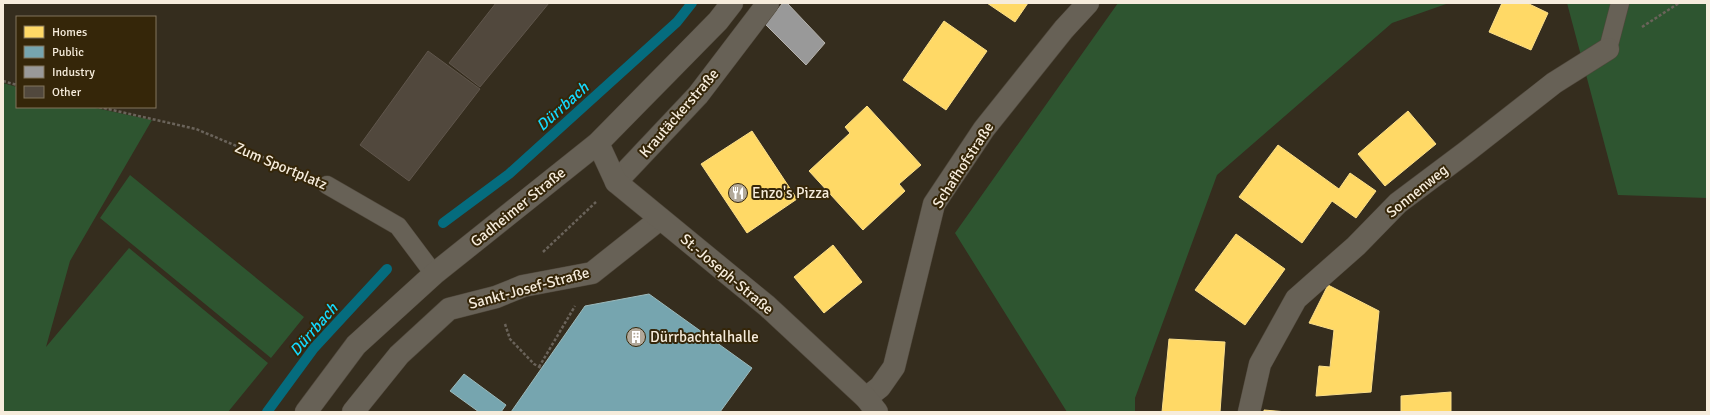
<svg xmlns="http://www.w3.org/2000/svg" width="1710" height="415" viewBox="0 0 1710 415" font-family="Signika,sans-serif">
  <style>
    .green { fill: #2e5530 }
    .homes { fill: #ffd966; stroke: #fcdf89 }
    .public { fill: #76a5af; stroke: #9cbabc }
    .industry { fill: #999; stroke: #b5b2ad }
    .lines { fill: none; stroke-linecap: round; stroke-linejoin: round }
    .stream { stroke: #056c7e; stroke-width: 10 }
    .building { fill: #51483d; stroke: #60564c }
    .service-casing { stroke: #50483c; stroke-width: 19 }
    .minor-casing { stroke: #50483c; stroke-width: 23 }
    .tertiary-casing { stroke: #50483c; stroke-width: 23 }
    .path { stroke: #6a635a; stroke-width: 2.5; stroke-dasharray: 3 2; stroke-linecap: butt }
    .service { stroke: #676156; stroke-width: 18 }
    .minor { stroke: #676156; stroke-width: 22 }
    .tertiary { stroke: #676156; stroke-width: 22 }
    .labels { text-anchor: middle; stroke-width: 4; stroke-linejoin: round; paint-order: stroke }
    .street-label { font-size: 15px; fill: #f6ecdc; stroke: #352609 }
    .poi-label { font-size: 15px; fill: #f6ecdc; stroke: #352609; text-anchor: start }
    .water-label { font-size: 16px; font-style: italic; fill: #14d9fe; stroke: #352609 }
  </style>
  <rect width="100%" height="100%" fill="#352d1e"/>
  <path class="green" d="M 1118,3 L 1449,3 L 1392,23 L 1217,175 L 1135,398 L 1135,412 L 1067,412 L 955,233 Z
    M 1567,3 L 1707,3 L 1707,198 L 1618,195 Z
    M 3,83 L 17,87 L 17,107 L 91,107 L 152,120 L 70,261 L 46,347 L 129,248 L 268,363 L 228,412 L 3,412 Z
    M 130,175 L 304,317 L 271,358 L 100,218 Z"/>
  <path class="homes" d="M 987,3 L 1028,3 L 1015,22 Z
    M 1502,3 L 1527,3 L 1548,13 L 1531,50 L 1489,32 Z
    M 944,21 L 987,51 L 946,110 L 903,80 Z
    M 867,106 L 921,165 L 899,184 L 905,191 L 863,230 L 809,171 L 850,133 L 845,127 Z
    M 1408,111 L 1436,144 L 1385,186 L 1358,154 Z
    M 752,131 L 797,199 L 747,233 L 701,164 Z
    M 1278,145 L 1339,189 L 1350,173 L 1376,191 L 1356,218 L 1332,201 L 1302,243 L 1239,197 Z
    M 1236,234 L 1285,269 L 1245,325 L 1195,290 Z
    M 833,245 L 862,282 L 824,313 L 794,277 Z
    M 1328,285 L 1379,311 L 1371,392 L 1316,396 L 1319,366 L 1330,367 L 1334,330 L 1309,323 Z
    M 1169,339 L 1225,342 L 1220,412 L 1162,412 Z
    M 1451,392 L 1451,412 L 1401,412 L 1401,396 Z
    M 1264,410 L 1287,412 L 1264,412 Z"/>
  <path class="public" d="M 649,294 L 752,368 L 720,412 L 511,412 L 585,306 Z
    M 464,374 L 506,405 L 501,412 L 479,412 L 450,391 Z"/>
  <path class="industry" d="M 783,3 L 787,3 L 825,43 L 806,65 L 765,24 Z"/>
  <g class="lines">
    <path class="stream" d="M 443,223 L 509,174 L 677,22 L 692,3
      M 267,412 L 314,348 L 387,269"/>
  </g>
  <path class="building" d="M 496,3 L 549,3 L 480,87 L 449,63 Z
    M 428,51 L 480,89 L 409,181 L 360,145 Z"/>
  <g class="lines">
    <g class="service-casing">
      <path id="service" d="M 1608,49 L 1620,3
        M 327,185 L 398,226 L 434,274"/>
    </g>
    <g class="minor-casing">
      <path id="minor" d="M 616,182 L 698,95 L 768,3
        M 866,398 L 880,387 L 894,367 L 934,204 L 984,129 L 1064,29 L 1088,3
        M 353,412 L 399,355 L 449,309 L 496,297 L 523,286 L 592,273 L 660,219
        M 1249,412 L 1260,364 L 1296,299 L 1356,246 L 1398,203 L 1466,152 L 1554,83 L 1608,49"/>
    </g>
    <g class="tertiary-casing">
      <path id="tertiary" d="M 598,143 L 616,182 L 767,306 L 866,398 L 877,412
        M 306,412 L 356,345 L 434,274 L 598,143 L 718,21 L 732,3"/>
    </g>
    <path class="path" d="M 1642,27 L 1679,3
      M 3,81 L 17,85
      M 99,107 L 196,129 L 303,174
      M 543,252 L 596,202
      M 505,324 L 510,339 L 534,364 L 541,368
      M 539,367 L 575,306"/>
    <use href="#service" class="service"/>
    <use href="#minor" class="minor"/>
    <use href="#tertiary" class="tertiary"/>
  </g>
  <defs>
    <g id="restaurant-disc" transform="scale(1)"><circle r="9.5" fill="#b2a99a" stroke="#352609"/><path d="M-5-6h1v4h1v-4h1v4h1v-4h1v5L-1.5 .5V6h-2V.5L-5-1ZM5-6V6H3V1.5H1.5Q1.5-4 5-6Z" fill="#fff"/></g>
    <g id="building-disc" transform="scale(1)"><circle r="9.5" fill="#b2a99a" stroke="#352609"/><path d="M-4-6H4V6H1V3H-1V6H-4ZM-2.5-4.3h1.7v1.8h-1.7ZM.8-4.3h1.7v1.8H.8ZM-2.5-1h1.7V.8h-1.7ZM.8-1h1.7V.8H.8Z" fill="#fff"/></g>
  </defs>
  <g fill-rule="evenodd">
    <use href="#restaurant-disc" x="738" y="193"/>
    <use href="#building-disc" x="636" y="337"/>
  </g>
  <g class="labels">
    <g class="street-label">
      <text transform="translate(679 113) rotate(-49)" y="5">Krautäckerstraße</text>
      <text transform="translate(963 165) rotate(-57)" y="5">Schafhofstraße</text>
      <text transform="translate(281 166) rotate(23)" y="5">Zum Sportplatz</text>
      <text transform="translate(1417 191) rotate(-39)" y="5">Sonnenweg</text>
      <text transform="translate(518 207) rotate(-39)" y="5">Gadheimer Straße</text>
      <text transform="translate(727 274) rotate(40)" y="5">St.-Joseph-Straße</text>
      <text transform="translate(529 288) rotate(-15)" y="5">Sankt-Josef-Straße</text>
    </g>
    <g class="poi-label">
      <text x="752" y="198">Enzo's Pizza</text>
      <text x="650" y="342">Dürrbachtalhalle</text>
    </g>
    <g class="water-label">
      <text transform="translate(562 106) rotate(-42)" y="6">Dürrbach</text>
      <text transform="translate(313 329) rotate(-49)" y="6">Dürrbach</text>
    </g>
  </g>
  <rect width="1710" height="415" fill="none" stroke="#f6ecdc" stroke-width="8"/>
  <rect x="16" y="16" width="140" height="92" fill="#352609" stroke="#82755d"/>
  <rect x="24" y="26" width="20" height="12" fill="#ffd966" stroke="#82755d"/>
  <text x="52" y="36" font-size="12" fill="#f6ecdc">Homes</text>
  <rect x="24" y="46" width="20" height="12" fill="#76a5af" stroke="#82755d"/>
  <text x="52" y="56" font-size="12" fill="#f6ecdc">Public</text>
  <rect x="24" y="66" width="20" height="12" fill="#999999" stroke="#82755d"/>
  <text x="52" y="76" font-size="12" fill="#f6ecdc">Industry</text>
  <rect x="24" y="86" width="20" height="12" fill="#51483d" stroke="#82755d"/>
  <text x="52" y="96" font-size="12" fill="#f6ecdc">Other</text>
</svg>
